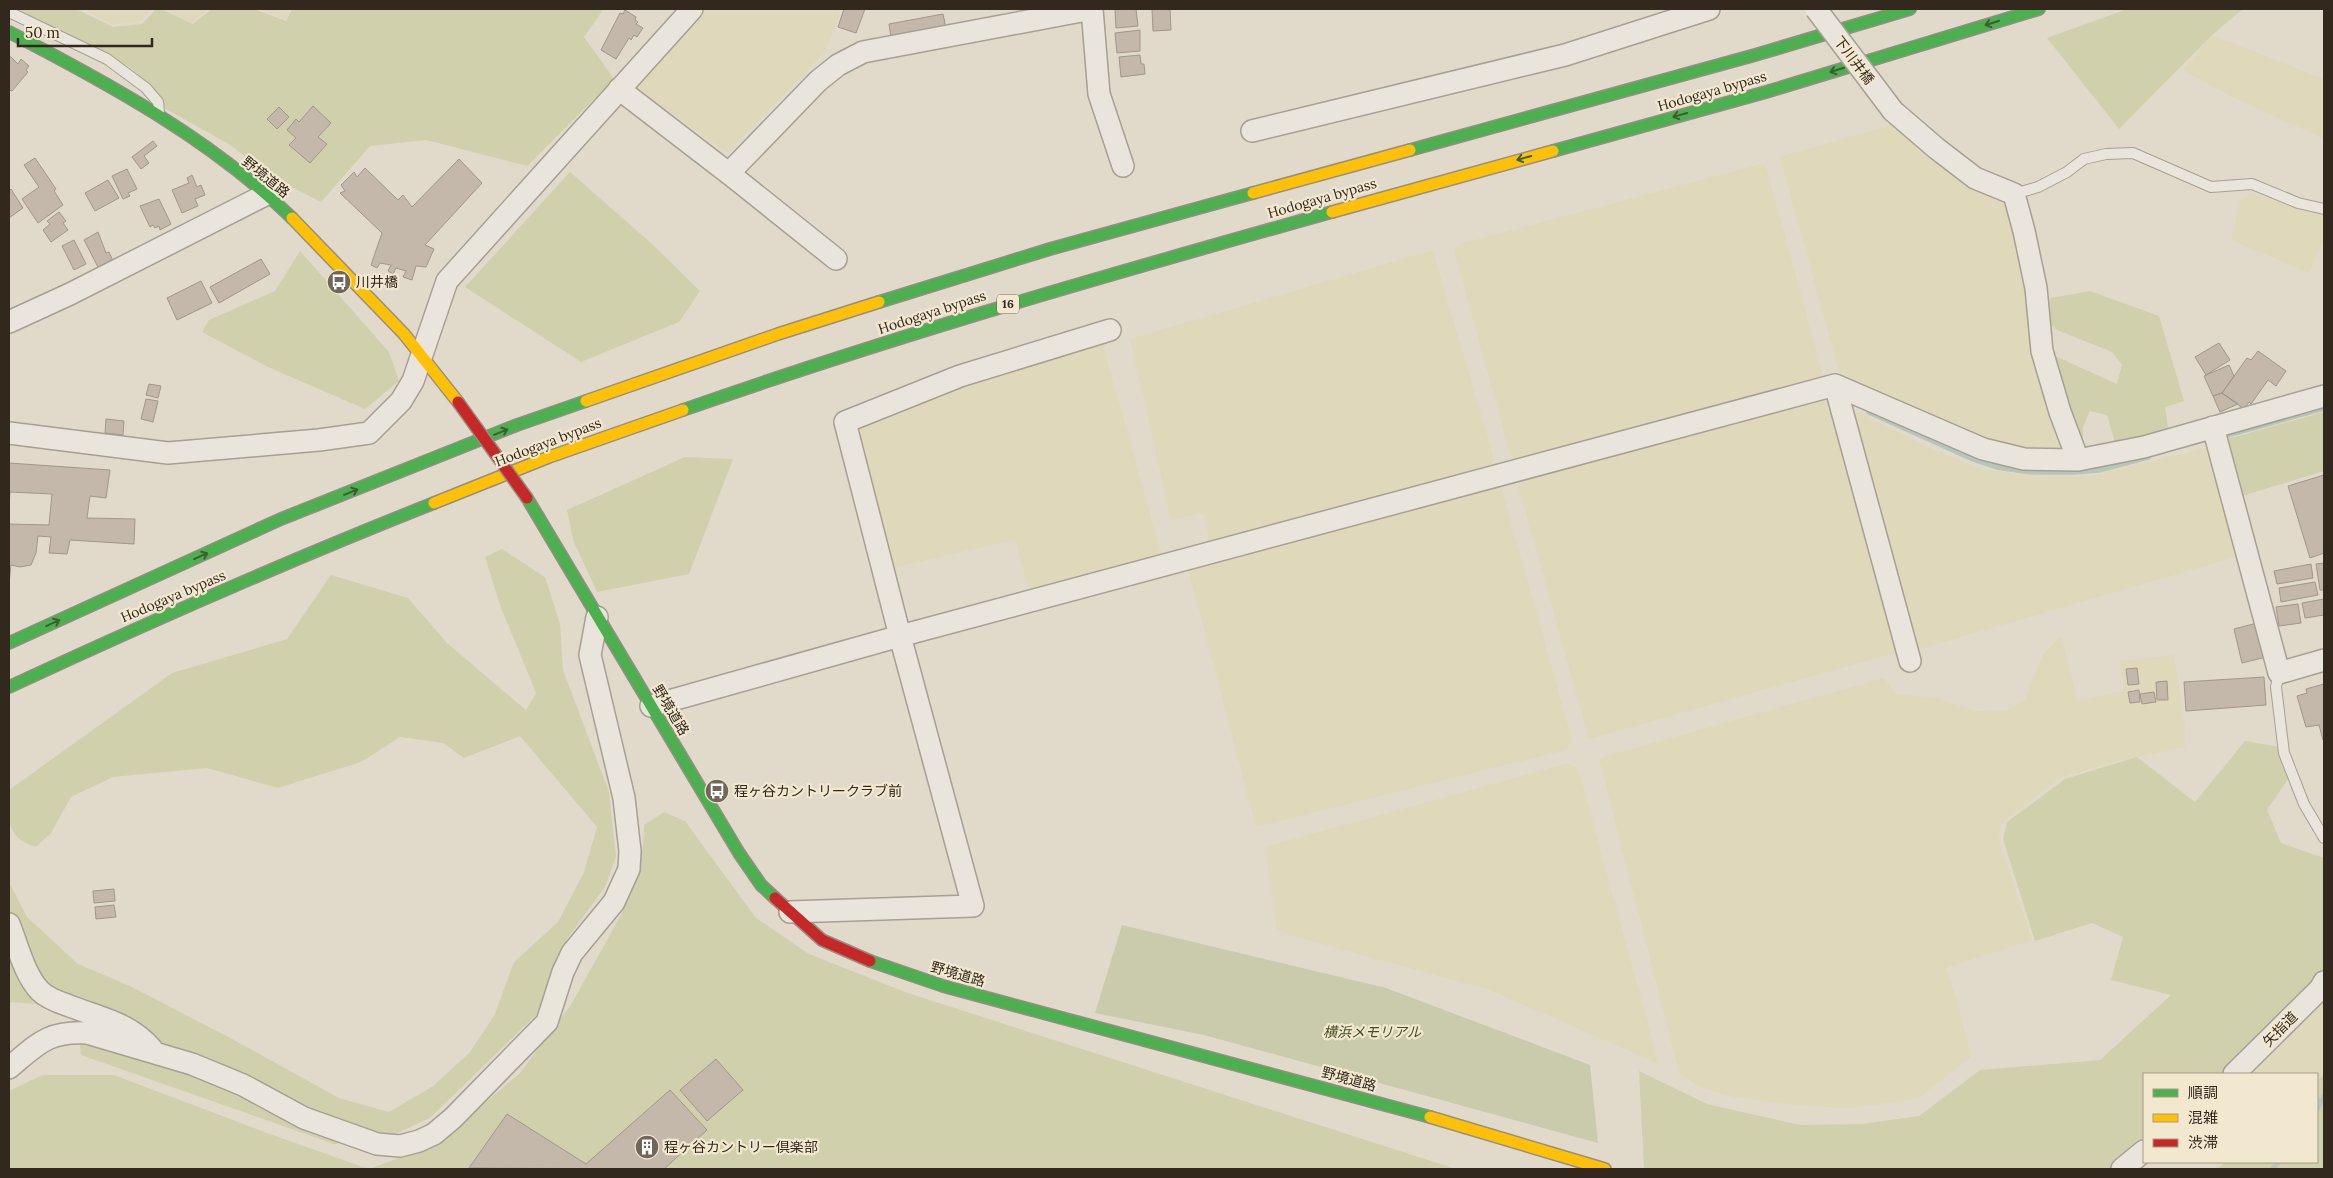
<svg xmlns="http://www.w3.org/2000/svg" width="2333" height="1178" viewBox="0 0 2333 1178" font-family="Lora,'Noto Sans JP',serif">
  <style>
    .farmland { fill: #e0d8bb }
    .green { fill: #d0d0ad }
    .cemetery { fill: #cacaad }
    .lines { fill: none; stroke-linecap: round; stroke-linejoin: round }
    .stream { stroke: #b6c6bb; stroke-width: 5.5 }
    .building { fill: #c4b8ab; stroke: #a1968a }
    .lane-casing { stroke: #a69f94; stroke-width: 12 }
    .street-casing { stroke: #a69f94; stroke-width: 24 }
    .fast-casing { stroke: #958e84; stroke-width: 14 }
    .slow-casing { stroke: #958e84; stroke-width: 14 }
    .jam-casing { stroke: #958e84; stroke-width: 14 }
    .lane { stroke: #eae5dc; stroke-width: 10 }
    .street { stroke: #eae5dc; stroke-width: 21 }
    .fast { stroke: #4caf50; stroke-width: 11 }
    .slow { stroke: #ffc107; stroke-width: 11 }
    .jam { stroke: #c62828; stroke-width: 11 }
    .street-bridge-casing { stroke: #a69f94; stroke-width: 24; stroke-linecap: butt }
    .jam-bridge-casing { stroke: #958e84; stroke-width: 14; stroke-linecap: butt }
    .street-bridge { stroke: #eae5dc; stroke-width: 21 }
    .jam-bridge { stroke: #c62828; stroke-width: 11 }
    .oneway { stroke: #3d5e31 }
    .labels { text-anchor: middle; stroke-width: 4.5; stroke-linejoin: round; paint-order: stroke }
    .shield { fill: #f2e8d0; stroke: #6c6253; stroke-width: 1 }
    .shield-label { font-size: 12px; font-weight: bold; fill: #33281d }
    .street-label { font-size: 14px; fill: #33281d; stroke: #f2e8d0 }
    .poi-label { font-size: 14px; fill: #33281d; stroke: #f2e8d0; text-anchor: start }
    .park-label { font-size: 14px; font-style: italic; fill: #444e25; stroke: #f2e8d0 }
  </style>
  <rect width="100%" height="100%" fill="#e1daca"/>
  <path class="farmland" d="M 83,9 L 151,9 L 140,21 L 113,25 Z
    M 164,9 L 209,9 L 192,22 Z
    M 259,9 L 290,9 L 286,19 Z
    M 700,9 L 841,9 L 825,52 L 728,153 L 633,86 Z
    M 2212,35 L 2324,79 L 2324,139 L 2230,96 L 2183,70 Z
    M 1891,125 L 1906,128 L 2004,200 L 2008,206 L 2066,445 L 2062,452 L 2023,449 L 1989,440 L 1840,376 L 1780,157 Z
    M 1765,163 L 1824,379 L 1516,460 L 1510,455 L 1454,250 L 1459,244 Z
    M 2251,193 L 2324,211 L 2324,239 L 2309,273 L 2231,240 L 2240,201 Z
    M 1433,250 L 1494,459 L 1489,469 L 1209,542 L 1204,513 L 1171,520 L 1130,339 Z
    M 1102,342 L 1162,556 L 1029,589 L 1015,540 L 892,568 L 859,429 L 981,379 Z
    M 1829,397 L 1895,653 L 1589,739 L 1518,486 L 1521,478 Z
    M 1859,412 L 1932,449 L 1984,470 L 2032,475 L 2089,476 L 2207,448 L 2236,557 L 1913,651 L 1853,416 Z
    M 1494,487 L 1502,489 L 1572,740 L 1566,750 L 1256,827 L 1188,569 Z
    M 2061,636 L 2077,700 L 2124,691 L 2120,661 L 2174,655 L 2185,725 L 2185,747 L 2120,761 L 2062,777 L 2002,823 L 1999,840 L 2032,940 L 1946,968 L 1957,1001 L 1971,1057 L 1919,1098 L 1854,1108 L 1799,1106 L 1734,1097 L 1699,1087 L 1679,1073 L 1599,758 L 1884,678 L 1896,694 L 1937,698 L 1976,711 L 2008,710 L 2024,701 L 2043,654 Z
    M 1568,763 L 1578,768 L 1659,1064 L 1489,990 L 1289,935 L 1277,929 L 1265,847 Z
    M 2324,994 L 2324,1074 L 2317,1081 L 2317,1074 L 2245,1074 Z"/>
  <path class="green" d="M 16,9 L 76,9 L 113,27 L 142,24 L 156,9 L 161,9 L 193,24 L 212,9 L 254,9 L 286,21 L 292,9 L 604,9 L 584,37 L 614,79 L 527,166 L 426,140 L 370,146 L 321,202 L 278,180 L 227,143 L 166,109 L 156,92 L 130,67 Z
    M 2127,9 L 2243,9 L 2212,35 L 2119,129 L 2047,38 Z
    M 570,172 L 652,244 L 700,291 L 679,322 L 581,362 L 465,287 Z
    M 300,251 L 389,352 L 399,381 L 365,409 L 268,367 L 202,332 L 209,320 L 275,291 Z
    M 2090,291 L 2159,316 L 2184,401 L 2165,407 L 2169,433 L 2115,442 L 2107,415 L 2090,411 L 2083,427 L 2083,443 L 2078,446 L 2049,379 L 2055,356 L 2117,384 L 2122,365 L 2112,352 L 2057,330 L 2047,321 L 2050,298 Z
    M 2324,412 L 2324,471 L 2239,497 L 2224,440 Z
    M 685,457 L 733,459 L 689,574 L 597,592 L 573,540 L 567,510 Z
    M 502,549 L 545,577 L 560,624 L 563,670 L 609,792 L 616,857 L 605,887 L 567,939 L 539,1012 L 430,1118 L 393,1135 L 334,1144 L 81,1055 L 77,1019 L 35,1004 L 9,1002 L 9,882 L 27,917 L 78,964 L 130,986 L 234,1040 L 339,1098 L 389,1112 L 433,1086 L 469,1053 L 494,1016 L 514,962 L 558,922 L 584,872 L 597,827 L 520,736 L 464,758 L 443,743 L 400,737 L 361,762 L 278,788 L 207,768 L 113,777 L 71,797 L 51,833 L 36,847 C 4,838 9,816 9,790 L 172,673 L 287,639 L 331,575 L 408,598 L 447,643 L 526,710 L 536,693 L 500,605 L 485,557 Z
    M 2245,741 L 2281,747 L 2288,779 L 2267,810 L 2281,843 L 2324,858 L 2324,982 L 2234,1074 L 2144,1074 L 2144,1151 L 2122,1169 L 1644,1169 L 1639,1071 L 1707,1104 L 1800,1125 L 1861,1124 L 1919,1116 L 1980,1070 L 2100,1060 L 2171,995 L 2111,980 L 2123,937 L 2092,923 L 2035,941 L 2003,839 L 2007,822 L 2065,779 L 2137,757 L 2195,802 Z
    M 664,812 L 685,821 L 756,918 L 809,954 L 908,993 L 1456,1169 L 9,1169 L 9,1091 L 42,1075 L 114,1075 L 267,1133 L 369,1169 L 435,1145 L 520,1073 L 572,1003 L 622,913 L 643,846 L 644,825 Z
    M 2324,1074 L 2324,1169 L 2217,1169 L 2225,1162 L 2317,1162 L 2317,1081 Z"/>
  <path class="cemetery" d="M 1122,925 L 1386,988 L 1590,1065 L 1598,1143 L 1204,1035 L 1095,1013 Z"/>
  <g class="lines">
    <path class="stream" d="M 1869,412 L 1973,459 L 1997,467 L 2031,472 L 2074,472 L 2099,470 L 2148,457
      M 2220,437 L 2324,408
      M 2317,1108 L 2324,1097
      M 2273,1169 L 2278,1162"/>
  </g>
  <path class="building" d="M 844,9 L 865,9 L 856,33 L 838,27 Z
    M 1115,9 L 1136,9 L 1138,26 L 1116,28 Z
    M 1152,9 L 1170,9 L 1171,30 L 1153,31 Z
    M 625,10 L 636,17 L 635,20 L 638,22 L 636,24 L 643,28 L 637,37 L 634,35 L 631,40 L 629,38 L 616,59 L 601,50 L 620,13 L 623,14 Z
    M 943,14 L 946,28 L 891,38 L 889,24 Z
    M 1140,30 L 1140,51 L 1117,53 L 1115,33 Z
    M 9,55 L 18,64 L 21,59 L 29,66 L 26,70 L 28,72 L 12,91 L 9,90 Z
    M 1140,55 L 1141,64 L 1144,64 L 1145,74 L 1121,77 L 1119,57 Z
    M 313,106 L 331,123 L 318,137 L 327,144 L 310,163 L 289,145 L 296,138 L 287,130 L 296,119 L 299,122 Z
    M 279,107 L 289,117 L 277,129 L 267,119 Z
    M 153,141 L 157,146 L 144,156 L 149,163 L 141,169 L 132,157 Z
    M 35,158 L 56,189 L 54,191 L 63,205 L 38,223 L 22,199 L 39,187 L 24,165 Z
    M 459,159 L 482,183 L 425,245 L 434,249 L 426,267 L 416,266 L 412,280 L 403,277 L 406,271 L 396,268 L 393,274 L 388,271 L 391,265 L 380,263 L 377,268 L 371,265 L 382,233 L 340,193 L 345,191 L 341,185 L 354,172 L 357,177 L 365,168 L 398,200 L 403,195 L 412,207 Z
    M 127,169 L 137,189 L 128,193 L 130,196 L 123,199 L 112,176 Z
    M 192,175 L 197,187 L 201,185 L 205,195 L 195,199 L 198,206 L 182,213 L 172,190 L 189,183 L 187,178 Z
    M 108,180 L 119,198 L 95,211 L 85,193 Z
    M 11,189 L 23,208 L 9,218 L 9,191 Z
    M 159,199 L 171,224 L 160,230 L 159,226 L 155,228 L 153,225 L 150,227 L 140,206 Z
    M 59,212 L 66,221 L 63,223 L 68,230 L 51,242 L 43,230 L 50,224 L 47,221 Z
    M 98,232 L 106,253 L 109,252 L 113,261 L 99,269 L 84,240 Z
    M 74,240 L 86,264 L 74,270 L 62,246 Z
    M 261,259 L 270,274 L 219,303 L 210,287 Z
    M 201,281 L 212,303 L 177,320 L 167,298 Z
    M 2219,343 L 2230,360 L 2206,375 L 2195,357 Z
    M 2258,351 L 2286,371 L 2276,386 L 2268,380 L 2251,404 L 2249,402 L 2244,409 L 2222,393 L 2247,358 L 2251,360 Z
    M 2229,365 L 2234,376 L 2222,393 L 2213,396 L 2204,376 Z
    M 149,384 L 161,386 L 158,398 L 146,395 Z
    M 2222,393 L 2238,404 L 2220,412 L 2213,396 Z
    M 146,399 L 158,401 L 153,422 L 141,419 Z
    M 106,419 L 124,421 L 123,435 L 105,433 Z
    M 9,463 L 110,470 L 106,498 L 90,496 L 87,518 L 135,519 L 134,544 L 70,540 L 67,554 L 49,553 L 51,537 L 38,536 L 36,553 L 31,565 L 20,567 L 11,565 L 9,584 L 9,524 L 49,525 L 52,494 L 10,492 L 9,505 Z
    M 2324,475 L 2324,553 L 2310,558 L 2288,486 Z
    M 2324,563 L 2324,590 L 2320,590 L 2316,564 Z
    M 2311,564 L 2313,578 L 2277,584 L 2274,571 Z
    M 2315,582 L 2318,595 L 2281,602 L 2279,588 Z
    M 2324,599 L 2324,615 L 2305,618 L 2302,603 Z
    M 2298,604 L 2301,623 L 2279,626 L 2276,607 Z
    M 2257,623 L 2266,657 L 2242,663 L 2234,629 Z
    M 2137,668 L 2139,684 L 2128,685 L 2126,669 Z
    M 2264,677 L 2266,705 L 2186,711 L 2184,682 Z
    M 2167,681 L 2168,700 L 2157,700 L 2156,682 Z
    M 2324,684 L 2324,740 L 2323,740 L 2319,725 L 2306,727 L 2297,696 L 2307,693 L 2306,689 Z
    M 2139,690 L 2140,702 L 2130,703 L 2128,692 Z
    M 2154,692 L 2156,702 L 2142,704 L 2140,694 Z
    M 114,889 L 115,901 L 94,903 L 93,891 Z
    M 114,905 L 116,917 L 96,919 L 95,907 Z
    M 716,1059 L 743,1090 L 707,1121 L 680,1090 Z
    M 670,1090 L 707,1130 L 664,1169 L 469,1168 L 507,1114 L 586,1164 Z"/>
  <g class="lines">
    <g class="lane-casing">
      <path id="lane" d="M 9,12 L 107,59 L 146,88 L 158,102 L 159,112
        M 2014,194 L 2038,187 L 2067,172 L 2084,159 L 2106,154 L 2133,153 L 2211,187 L 2252,184 L 2298,203 L 2324,209
        M 2279,673 L 2276,687 L 2284,753 L 2304,804 L 2324,838"/>
    </g>
    <g class="street-casing">
      <path id="street" d="M 1092,9 L 1099,94 L 1123,166
        M 619,89 L 736,179 L 836,259
        M 1893,111 L 1936,148 L 1975,178 L 2014,194 L 2024,231 L 2036,288 L 2042,351 L 2060,412 L 2078,460
        M 1252,131 L 1565,55 L 1709,9
        M 729,173 L 818,81 L 838,65 L 863,52 L 1092,9
        M 9,322 L 70,294 L 267,194
        M 1835,385 L 1910,661
        M 2213,427 L 2279,673 L 2324,660
        M 9,433 L 168,453 L 319,440 L 369,433 L 401,401 L 413,381 L 447,281 L 692,9
        M 651,706 L 900,636 L 1835,385 L 1983,449 L 2024,459 L 2078,460 L 2144,447 L 2324,396
        M 790,912 L 973,906 L 900,636 L 845,422 L 960,376 L 1110,330
        M 9,924 C 18,946 24,974 40,991 C 47,998 58,1002 67,1005 C 99,1018 129,1022 152,1049
        M 9,1068 C 38,1044 47,1031 87,1033 L 192,1064 L 243,1085 L 304,1118 L 377,1144 L 400,1146 L 419,1141 L 434,1134 L 453,1118 L 547,1022 L 563,972 L 572,953 L 614,902 L 629,869 L 630,851 L 624,798 L 590,655 L 597,617
        M 2234,1074 L 2320,989 L 2324,982
        M 2122,1169 L 2144,1151"/>
    </g>
    <g class="fast-casing">
      <path id="fast" d="M 9,32 C 108,83 212,140 292,218
        M 1410,150 L 1755,55 L 1910,9
        M 1553,151 L 1766,92 L 2039,9
        M 879,302 L 1050,249 L 1253,193
        M 683,410 C 897,335 1114,273 1332,212
        M 527,498 L 739,853 L 761,885 L 775,898
        M 9,643 L 281,519 L 517,425 L 586,401
        M 9,687 C 149,622 290,560 434,503
        M 870,961 L 943,986 L 1430,1117"/>
    </g>
    <g class="slow-casing">
      <path id="slow" d="M 1253,193 L 1410,150
        M 1332,212 L 1553,151
        M 292,218 L 404,334 L 458,402
        M 586,401 L 778,334 L 879,302
        M 434,503 L 549,457 L 683,410
        M 1430,1117 L 1605,1169"/>
    </g>
    <g class="jam-casing">
      <path id="jam" d="M 775,898 L 822,940 L 870,961"/>
    </g>
    <use href="#lane" class="lane"/>
    <use href="#street" class="street"/>
    <use href="#fast" class="fast"/>
    <use href="#slow" class="slow"/>
    <use href="#jam" class="jam"/>
    <g class="street-bridge-casing">
      <path id="street-bridge" d="M 1816,9 L 1893,111"/>
    </g>
    <g class="jam-bridge-casing">
      <path id="jam-bridge" d="M 458,402 L 527,498"/>
    </g>
    <use href="#street-bridge" class="street-bridge"/>
    <use href="#jam-bridge" class="jam-bridge"/>
  </g>
  <defs><path id="oneway-shaft" d="M-6 0H5M1.5-3L5.5 0L1.5 3" fill="none" stroke-width="1.6" stroke-linecap="round" stroke-linejoin="round" transform="scale(1.25)"/></defs>
  <g class="oneway">
    <use href="#oneway-shaft" transform="translate(1992 23) rotate(162)"/>
    <use href="#oneway-shaft" transform="translate(1837 70) rotate(163)"/>
    <use href="#oneway-shaft" transform="translate(1680 115) rotate(165)"/>
    <use href="#oneway-shaft" transform="translate(1524 158) rotate(165)"/>
    <use href="#oneway-shaft" transform="translate(501 432) rotate(-22)"/>
    <use href="#oneway-shaft" transform="translate(351 492) rotate(-22)"/>
    <use href="#oneway-shaft" transform="translate(201 556) rotate(-24)"/>
    <use href="#oneway-shaft" transform="translate(53 623) rotate(-24)"/>
  </g>
  <defs>
    <g id="bus-disc" transform="scale(1.25)"><circle r="9.5" fill="#70665a" stroke="#f2e8d0"/><path d="M-5-6H5V4H4V6H2V4H-2V6H-4V4H-5ZM-3.5-4V0h7V-4ZM-3.5 1.2v1.5H-2V1.2ZM2 1.2v1.5H3.5V1.2Z" fill="#fff"/></g>
    <g id="building-disc" transform="scale(1.25)"><circle r="9.5" fill="#70665a" stroke="#f2e8d0"/><path d="M-4-6H4V6H1V3H-1V6H-4ZM-2.5-4.3h1.7v1.8h-1.7ZM.8-4.3h1.7v1.8H.8ZM-2.5-1h1.7V.8h-1.7ZM.8-1h1.7V.8H.8Z" fill="#fff"/></g>
  </defs>
  <g fill-rule="evenodd">
    <use href="#bus-disc" x="339" y="282"/>
    <use href="#bus-disc" x="717" y="791"/>
    <use href="#building-disc" x="647" y="1147"/>
  </g>
  <g class="labels">
    <rect class="shield" x="997" y="294.5" width="22" height="19" rx="4"/>
    <g class="shield-label">
      <text x="1008" y="308">16</text>
    </g>
    <g class="street-label">
      <text transform="translate(1854 60) rotate(53)" y="5">下川井橋</text>
      <text transform="translate(1712 91) rotate(-16)" y="5">Hodogaya bypass</text>
      <text transform="translate(266 177) rotate(39)" y="5">野境道路</text>
      <text transform="translate(1322 198) rotate(-16)" y="5">Hodogaya bypass</text>
      <text transform="translate(932 312) rotate(-18)" y="5">Hodogaya bypass</text>
      <text transform="translate(548 442) rotate(-21)" y="5">Hodogaya bypass</text>
      <text transform="translate(173 596) rotate(-23)" y="5">Hodogaya bypass</text>
      <text transform="translate(671 710) rotate(59)" y="5">野境道路</text>
      <text transform="translate(958 974) rotate(16)" y="5">野境道路</text>
      <text transform="translate(2280 1029) rotate(-45)" y="5">矢指道</text>
      <text transform="translate(1349 1079) rotate(15)" y="5">野境道路</text>
    </g>
    <g class="poi-label">
      <text x="356" y="287">川井橋</text>
      <text x="734" y="796">程ヶ谷カントリークラブ前</text>
      <text x="664" y="1152">程ヶ谷カントリー倶楽部</text>
    </g>
    <g class="park-label">
      <text x="1372" y="1037">横浜メモリアル</text>
    </g>
  </g>
  <rect width="2333" height="1178" fill="none" stroke="#33281d" stroke-width="20"/>
  <rect x="2143" y="1073" width="175" height="90" fill="#f2e8d0" stroke="#a69b88"/>
  <rect x="2153" y="1089" width="25" height="8" fill="#4caf50" stroke="#a69b88"/>
  <text x="2188" y="1098" font-size="15" fill="#33281d">順調</text>
  <rect x="2153" y="1114" width="25" height="8" fill="#ffc107" stroke="#a69b88"/>
  <text x="2188" y="1123" font-size="15" fill="#33281d">混雑</text>
  <rect x="2153" y="1139" width="25" height="8" fill="#c62828" stroke="#a69b88"/>
  <text x="2188" y="1148" font-size="15" fill="#33281d">渋滞</text>
  <path d="M18 38v8h134v-8" fill="none" stroke="#33281d" stroke-width="2.5"/>
  <text x="25" y="38" font-size="15" fill="#33281d" stroke="#f2e8d0" stroke-width="4" paint-order="stroke">50 m</text>
</svg>
